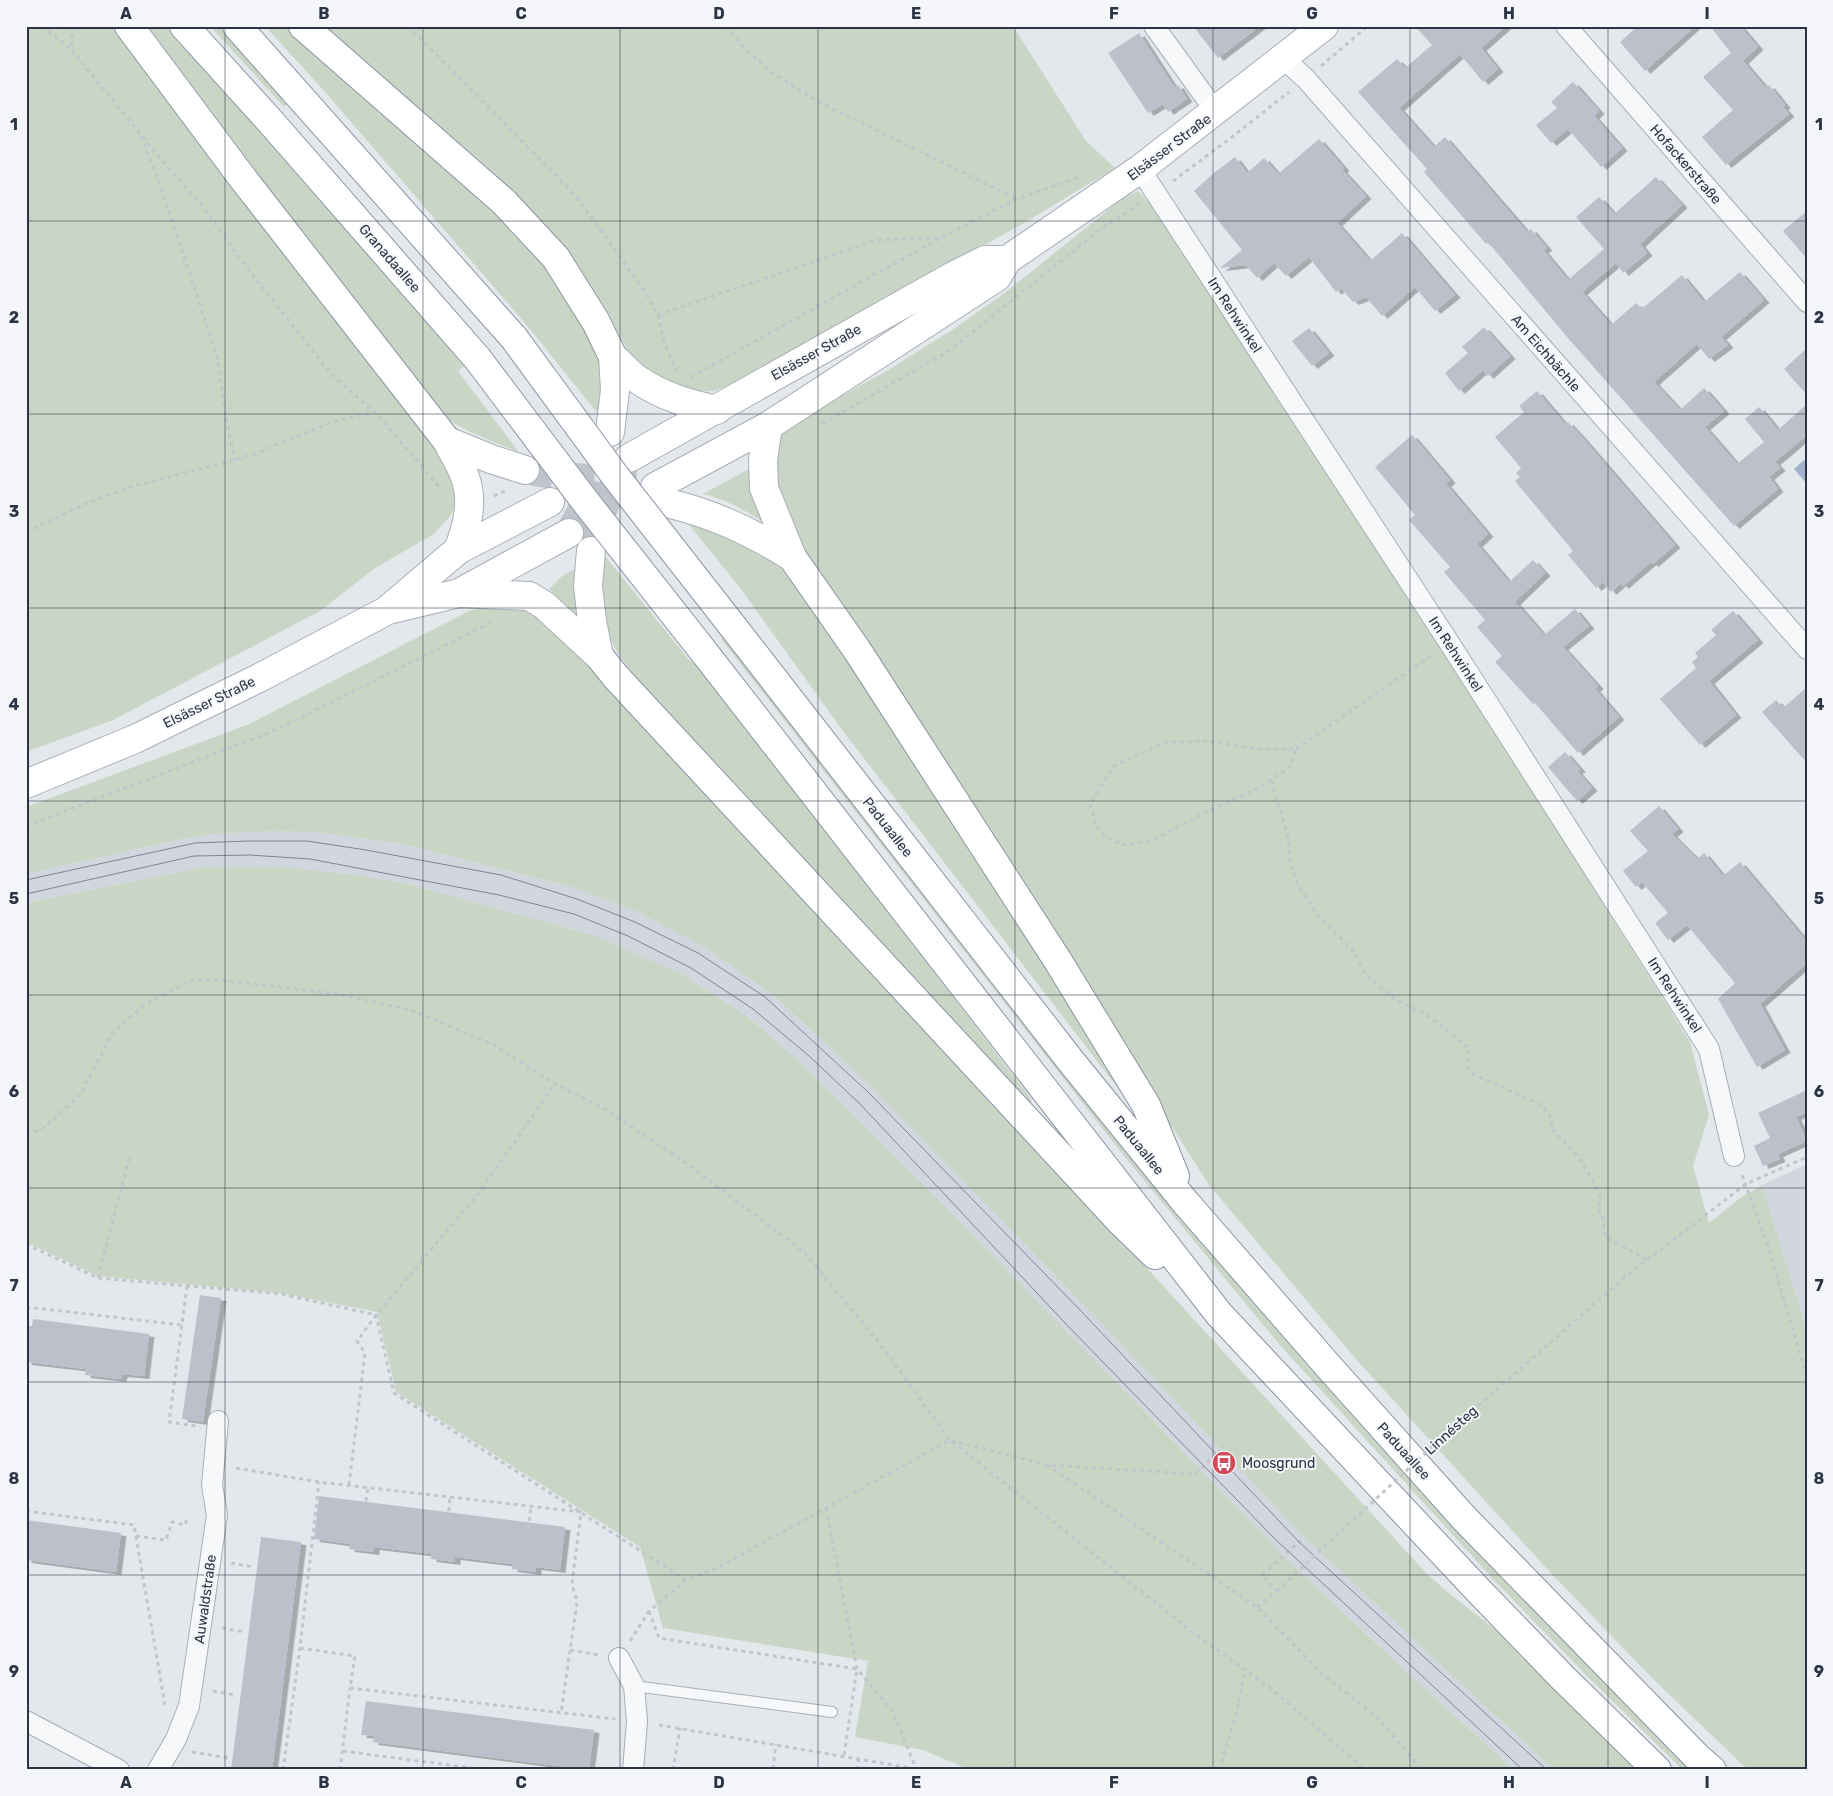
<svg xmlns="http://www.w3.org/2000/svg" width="1833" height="1796" viewBox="0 0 1833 1796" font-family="Rubik,sans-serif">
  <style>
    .built { fill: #d2d6de }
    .green { fill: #c9d6c5 }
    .water { fill: #9fb4cc }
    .building { fill: #bbc0ca; filter: url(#shadow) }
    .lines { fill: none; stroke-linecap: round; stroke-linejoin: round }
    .secondary-tunnel { stroke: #bfc3cb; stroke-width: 28; stroke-dasharray: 28 14; stroke-linecap: butt }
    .lane-casing { stroke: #a9aeb7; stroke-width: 12 }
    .street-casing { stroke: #a9aeb7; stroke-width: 22 }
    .secondary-casing { stroke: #a9aeb7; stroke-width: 30 }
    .highway-casing { stroke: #8b94a3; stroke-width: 30 }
    .path { stroke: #c2c5cb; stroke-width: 3; stroke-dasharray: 4 4; stroke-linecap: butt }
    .lane { stroke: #f7f8fa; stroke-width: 10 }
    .street { stroke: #f7f8fa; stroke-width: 20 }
    .secondary { stroke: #fff; stroke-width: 28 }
    .highway { stroke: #fff; stroke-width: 28 }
    .tram { stroke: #7d8696; stroke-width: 1 }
    .highway-bridge-casing { stroke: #8b94a3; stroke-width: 30; stroke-linecap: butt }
    .path-bridge { stroke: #c2c5cb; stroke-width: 3; stroke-dasharray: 4 4; stroke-linecap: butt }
    .highway-bridge { stroke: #fff; stroke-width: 28 }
    .grid { fill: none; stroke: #2b3445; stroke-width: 1; stroke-opacity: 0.55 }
    .labels { text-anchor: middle; stroke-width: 4; stroke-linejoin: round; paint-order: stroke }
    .street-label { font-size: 14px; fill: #2b3445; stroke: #f4f6f9 }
    .poi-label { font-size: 14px; fill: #2b3445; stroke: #f4f6f9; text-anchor: start }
    .neatline { fill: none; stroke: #2b3445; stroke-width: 2 }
    .grid-label { font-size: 16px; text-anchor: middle; font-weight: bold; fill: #2b3445 }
  </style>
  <defs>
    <filter id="shadow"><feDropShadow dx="5.5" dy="3" stdDeviation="0" flood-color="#0004"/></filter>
  </defs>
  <rect width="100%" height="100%" fill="#e4e7ec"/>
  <path class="built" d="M 277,831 L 323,833 L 402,844 L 572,887 L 638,912 L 703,946 L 773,995 L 870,1085 L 959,1176 L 1083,1304 L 1305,1538 L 1554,1770 L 1514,1770 L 1388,1655 L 1286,1558 L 945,1206 L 801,1063 L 748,1017 L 680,973 L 593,935 L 408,884 L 357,875 L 284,867 L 205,867 L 26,903 L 26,874 L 181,839 L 213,834 Z
    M 1807,1164 L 1807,1331 L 1762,1185 Z"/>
  <path class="green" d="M 26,26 L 120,26 L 436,447 L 459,486 L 459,497 L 451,515 L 434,534 L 375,568 L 320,611 L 113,720 L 26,752 Z
    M 148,26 L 166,26 L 285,156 L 465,365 L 458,371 L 518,451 C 492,442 468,432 445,418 L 334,275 Z
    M 210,26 L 222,26 L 290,102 L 284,107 Z
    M 265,26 L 290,26 L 530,243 L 582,317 L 600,364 L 603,395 L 598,414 L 530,329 L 326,93 Z
    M 324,26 L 1013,26 L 1086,141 L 1115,168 L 1024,223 L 748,377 L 728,386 L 713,391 L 695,391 L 667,382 L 638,365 L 627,350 L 610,316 L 577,263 L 498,176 Z
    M 1138,191 L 1152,205 L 1442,648 L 1690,1042 L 1709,1115 L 1693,1166 L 1709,1223 L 1739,1199 L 1762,1185 L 1807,1331 L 1807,1770 L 1748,1770 L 1652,1678 L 1549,1571 L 1355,1358 L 1209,1185 L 801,545 L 771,485 L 776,444 L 782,431 L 797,420 L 885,372 L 955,328 L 1006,292 L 1123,198 Z
    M 749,469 L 753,494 L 763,522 C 745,510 725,499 703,494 Z
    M 682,516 L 731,533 L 773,561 L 797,584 L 850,661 L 1119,1084 L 1117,1087 L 840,727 L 741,589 Z
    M 604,555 L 690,661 L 694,660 L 1032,1100 L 1028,1107 L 645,690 L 617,652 L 608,634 L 598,598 Z
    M 578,567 L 579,617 L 549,589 L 561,577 Z
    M 501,603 L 539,613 L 1046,1158 L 1427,1574 L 1450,1594 L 1506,1638 L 1637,1770 L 1554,1770 L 1305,1538 L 1083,1304 L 870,1085 L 773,995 L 703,946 L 638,912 L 572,887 L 402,844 L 323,833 L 277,831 L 213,834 L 181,839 L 26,874 L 26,807 L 247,725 L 467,612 L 479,607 Z
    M 730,632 L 973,950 L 1695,1770 L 1683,1770 L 1588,1677 L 1493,1579 L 1279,1344 L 1120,1151 L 721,639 Z
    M 205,867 L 284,867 L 357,875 L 408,884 L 593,935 L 680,973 L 748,1017 L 801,1063 L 945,1206 L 1286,1558 L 1388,1655 L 1514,1770 L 970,1770 L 923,1750 L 855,1737 L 868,1661 L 663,1628 L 640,1547 L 396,1392 L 377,1312 L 280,1293 L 98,1276 L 26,1242 L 26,903 Z"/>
  <path class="water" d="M 1804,460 L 1807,463 L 1807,484 L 1794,469 Z"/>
  <path class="building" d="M 1193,26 L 1260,26 L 1218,58 Z
    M 1415,26 L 1506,26 L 1481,48 L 1498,69 L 1483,82 L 1460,54 L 1399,108 L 1434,147 L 1445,137 L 1527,232 L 1531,229 L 1547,248 L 1543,250 L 1568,280 L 1604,249 L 1576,217 L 1599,197 L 1614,214 L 1656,177 L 1682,205 L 1640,244 L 1647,253 L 1623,273 L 1616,263 L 1582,292 L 1611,325 L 1636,303 L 1642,309 L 1682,275 L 1704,302 L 1740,272 L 1764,300 L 1721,337 L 1728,345 L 1709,359 L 1697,344 L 1654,382 L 1680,410 L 1704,388 L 1724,411 L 1705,427 L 1737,464 L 1764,442 L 1745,419 L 1759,407 L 1778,430 L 1807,404 L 1807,435 L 1775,462 L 1780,468 L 1769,477 L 1778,489 L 1734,526 L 1568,338 L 1488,242 L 1486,244 L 1424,172 L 1427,169 L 1358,92 L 1397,59 L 1405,68 L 1432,45 Z
    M 1638,26 L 1695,26 L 1645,71 L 1620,42 Z
    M 1710,26 L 1740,26 L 1758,47 L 1743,61 L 1766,88 L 1769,85 L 1785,105 L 1783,107 L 1789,114 L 1726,165 L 1702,137 L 1733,110 L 1703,77 L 1731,53 Z
    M 1139,33 L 1174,87 L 1178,85 L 1187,99 L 1168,112 L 1163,104 L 1148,113 L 1108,53 Z
    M 1573,82 L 1599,111 L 1594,116 L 1622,148 L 1601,167 L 1568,129 L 1551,143 L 1536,125 L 1557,108 L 1551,102 Z
    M 1319,139 L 1344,168 L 1342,170 L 1366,196 L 1337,223 L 1370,261 L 1402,233 L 1455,295 L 1435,311 L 1415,287 L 1382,316 L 1366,297 L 1353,302 L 1341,288 L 1336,292 L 1309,257 L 1286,276 L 1274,263 L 1257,278 L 1246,265 L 1220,268 L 1242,250 L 1194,191 L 1214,173 L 1235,157 L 1247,173 L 1264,158 L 1278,174 Z
    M 1807,211 L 1807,259 L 1783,231 Z
    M 1484,327 L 1510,356 L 1488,376 L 1483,370 L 1459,391 L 1445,373 L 1468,353 L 1462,347 Z
    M 1309,328 L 1329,353 L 1312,366 L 1292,341 Z
    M 1807,348 L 1807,395 L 1784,369 Z
    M 1537,391 L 1565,424 L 1568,422 L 1581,436 L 1675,545 L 1653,564 L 1651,562 L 1623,586 L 1621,583 L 1611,592 L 1603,582 L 1596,588 L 1568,555 L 1573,551 L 1515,481 L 1520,477 L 1516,473 L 1521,468 L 1495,437 L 1524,412 L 1519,406 Z
    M 1412,435 L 1450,480 L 1446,484 L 1488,534 L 1477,544 L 1509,582 L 1533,560 L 1545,573 L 1515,602 L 1544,635 L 1575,609 L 1589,626 L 1563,647 L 1598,686 L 1595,689 L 1619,717 L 1578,753 L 1535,703 L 1533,704 L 1495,662 L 1502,656 L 1477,627 L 1485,620 L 1444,572 L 1450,567 L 1409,520 L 1415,515 L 1375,467 Z
    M 1733,611 L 1758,640 L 1709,681 L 1736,715 L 1700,745 L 1660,699 L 1696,668 L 1692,662 L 1698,657 L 1695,653 L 1716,635 L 1711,630 Z
    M 1807,687 L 1807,763 L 1762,712 L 1776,700 L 1783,708 Z
    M 1565,752 L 1580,769 L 1577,771 L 1592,788 L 1577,801 L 1548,767 Z
    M 1659,806 L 1678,829 L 1672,834 L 1697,859 L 1704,853 L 1723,876 L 1740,862 L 1807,942 L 1807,963 L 1760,1004 L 1785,1050 L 1757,1067 L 1718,999 L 1735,983 L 1687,925 L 1668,940 L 1655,923 L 1668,913 L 1642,882 L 1636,887 L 1623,871 L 1648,851 L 1630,831 Z
    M 1807,1090 L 1807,1112 L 1796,1117 L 1807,1141 L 1778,1154 L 1780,1159 L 1763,1166 L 1754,1146 L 1770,1138 L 1758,1113 Z
    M 200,1295 L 221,1298 L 203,1422 L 182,1419 Z
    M 33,1319 L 149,1334 L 144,1376 L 122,1374 L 121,1379 L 85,1375 L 86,1369 L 26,1362 L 26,1326 L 32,1326 Z
    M 319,1496 L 565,1527 L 560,1570 L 536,1567 L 536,1572 L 512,1569 L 513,1564 L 455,1557 L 455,1562 L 431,1559 L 432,1554 L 374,1547 L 374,1552 L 349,1549 L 350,1544 L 314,1539 Z
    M 26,1520 L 121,1533 L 116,1572 L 26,1560 Z
    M 261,1537 L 301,1542 L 278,1724 L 272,1770 L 231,1770 Z
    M 366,1701 L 594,1730 L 589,1770 L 373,1742 L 374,1736 L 361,1735 Z"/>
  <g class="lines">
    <path class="secondary-tunnel" d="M 525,470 C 566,479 608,479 650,480
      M 569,533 L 579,515 L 593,480
      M 591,551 C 598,521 608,493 624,466"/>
    <g class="lane-casing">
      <path id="lane" d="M 634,1686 L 832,1712"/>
    </g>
    <g class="street-casing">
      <path id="street" d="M 1154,26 L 1216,112
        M 1566,26 L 1807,302
        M 1284,59 L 1306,79 L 1807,649
        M 1140,169 L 1450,644 L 1709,1049 L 1734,1156
        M 619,1658 L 634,1686 L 637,1721 L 633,1770
        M 26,1721 L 119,1770
        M 158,1770 L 176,1739 L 189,1706 L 217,1515 L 212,1485 L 218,1421"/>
    </g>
    <g class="secondary-casing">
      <path id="secondary" d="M 613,357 C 622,365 630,375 640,381 C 664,397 689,404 717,410
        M 768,426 L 763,460 L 764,488 L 792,557
        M 610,432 L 615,390 L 613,357
        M 447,441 C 453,453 461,465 465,477 C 474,502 467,527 458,550
        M 447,441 L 491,459 L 525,470
        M 629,458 L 953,276 L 985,260 L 1007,260
        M 655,487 L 768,426 L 997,277 L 1007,260 L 1140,169 L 1324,26
        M 663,502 C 712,513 750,531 792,557
        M 591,551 L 588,586 L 592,621 L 599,656
        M 459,593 L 529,596 L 544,605 L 599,656
        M 393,609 L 459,593 L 569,533
        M 26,784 L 135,739 L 259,678 L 386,611 L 458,550 L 550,502"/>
    </g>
    <g class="highway-casing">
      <path id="highway" d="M 129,26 L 241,176 L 447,441
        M 184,26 L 270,121 L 477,358
        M 237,26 L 514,338
        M 303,26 L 504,202 L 556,258 L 596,322 L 613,357
        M 792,557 L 857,650 L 1058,961 L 1146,1105 L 1175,1176
        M 734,628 L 1070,1060 L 1186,1203 L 1329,1367 L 1464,1518 L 1697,1757 L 1712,1770
        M 704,652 L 1219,1314 L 1477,1589 L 1562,1677 L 1657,1770
        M 599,656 L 616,677 L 1121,1222 L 1155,1255"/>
    </g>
    <path class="path" d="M 42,26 L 71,49
      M 73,26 L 71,49 L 164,163 L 203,207 L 245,265 L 331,374 L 374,412
      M 408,26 L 576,196 L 646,293 L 658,315 L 663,339 L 676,371
      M 726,26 L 745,49 L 774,74 L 819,102 L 1017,199
      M 1321,66 L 1368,26
      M 141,136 L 159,182 L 217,356 L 226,419 L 235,460
      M 1173,181 L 1232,137 L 1289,92
      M 658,315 L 876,240 L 940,238
      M 691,377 L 940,238 L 1017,199 L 1083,176
      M 822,424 L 950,350 L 1097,232 L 1139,204
      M 494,496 L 507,490
      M 26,532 L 85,504 L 134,486 L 235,460 L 257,453 L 337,420 L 375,412 L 441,489
      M 1210,741 L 1257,749 L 1296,749 L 1290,767 L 1257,789 L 1214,808 L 1151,841 L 1125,845 L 1106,838 L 1097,827 L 1090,804 L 1114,766 L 1165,742 Z
      M 1296,749 L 1432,655
      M 1271,780 L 1288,837 L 1290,861 L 1297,883 L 1319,917 L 1352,949 L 1366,975 L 1395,999 L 1427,1015 L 1468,1047 L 1467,1067 L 1473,1074 L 1541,1105 L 1549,1113 L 1553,1130 L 1581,1160 L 1600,1194 L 1599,1211 L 1604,1220 L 1603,1230 L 1609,1239 L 1648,1260
      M 26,826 L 276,730 L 494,621
      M 26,1133 L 41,1130 L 80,1095 L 112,1034 L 142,1006 L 190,981 L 211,979 L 339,994 L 414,1011 L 494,1045 L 555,1084 L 605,1109 L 683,1161 L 804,1252 L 880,1344 L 950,1440 L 1191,1631 L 1269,1687 L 1366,1770
      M 1742,1175 L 1768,1246 L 1807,1377
      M 26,1244 L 98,1278 L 281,1294 L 376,1315 L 394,1393 L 686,1580
      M 98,1278 L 129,1158
      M 187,1286 L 169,1422 L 196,1426
      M 26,1307 L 182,1325
      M 1436,1443 L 1625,1277 L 1746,1184 L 1807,1157
      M 1047,1465 L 1257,1607 L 1320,1672 L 1379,1719 L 1422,1770
      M 236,1468 L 319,1482 L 581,1512 L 572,1584 L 577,1602 L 561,1713
      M 349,1485 L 365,1353 L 357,1341 L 376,1315 L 478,1194 L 555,1084
      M 826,1508 L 857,1669 L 892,1710 L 916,1768
      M 365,1509 L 368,1487
      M 26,1511 L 134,1525 L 165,1705
      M 448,1519 L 450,1496
      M 528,1529 L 531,1506
      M 136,1536 L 166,1540 L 172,1522 L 185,1525 L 187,1518
      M 231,1563 L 253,1567
      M 1257,1607 L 1277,1591 L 1262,1575 L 1301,1540
      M 649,1611 L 659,1638 L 857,1669 L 844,1755
      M 222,1628 L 244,1632
      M 630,1641 L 649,1611 L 686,1580 L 717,1568 L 950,1440 L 1047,1465 L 1195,1474 L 1219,1451 L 1221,1453
      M 300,1648 L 355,1656 L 350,1688 L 615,1719
      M 570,1650 L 599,1655
      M 213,1691 L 236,1695
      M 659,1725 L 922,1770
      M 343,1751 L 487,1770
      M 192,1752 L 228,1758
      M 773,1769 L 776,1744
      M 283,1770 L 300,1648 L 319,1482
      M 340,1770 L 350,1688
      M 673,1770 L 680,1728
      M 857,1770 L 859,1758
      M 1219,1770 L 1237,1711 L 1245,1670"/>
    <use href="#lane" class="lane"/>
    <use href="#street" class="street"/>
    <use href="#secondary" class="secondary"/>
    <use href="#highway" class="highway"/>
    <path class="tram" d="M 26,880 L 195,843 L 249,841 L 307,841 L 366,850 L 501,875 L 577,899 L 635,922 L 698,953 L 765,997 L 869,1093 L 1080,1310 L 1299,1542 L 1547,1770
      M 26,894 L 194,856 L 249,855 L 310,859 L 499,895 L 574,914 L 628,936 L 691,968 L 753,1009 L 808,1055 L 860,1104 L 1066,1324 L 1274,1538 L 1523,1770"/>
    <g class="highway-bridge-casing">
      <path id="highway-bridge" d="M 514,338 L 616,477 L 734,628
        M 477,358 L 585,501 L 704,652"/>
    </g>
    <path class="path-bridge" d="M 1277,1591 L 1436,1443"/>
    <use href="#highway-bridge" class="highway-bridge"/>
  </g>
  <path class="grid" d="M 225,26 L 225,1770M 423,26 L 423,1770M 620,26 L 620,1770M 818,26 L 818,1770M 1015,26 L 1015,1770M 1213,26 L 1213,1770M 1410,26 L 1410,1770M 1608,26 L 1608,1770M 26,221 L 1807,221M 26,414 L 1807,414M 26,608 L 1807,608M 26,801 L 1807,801M 26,995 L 1807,995M 26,1188 L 1807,1188M 26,1382 L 1807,1382M 26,1575 L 1807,1575"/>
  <defs>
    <g id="bus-disc" transform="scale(1.25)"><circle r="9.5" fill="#d1495b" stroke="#f4f6f9"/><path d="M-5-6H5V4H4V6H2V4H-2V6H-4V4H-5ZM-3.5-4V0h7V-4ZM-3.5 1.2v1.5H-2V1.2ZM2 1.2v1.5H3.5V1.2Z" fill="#fff"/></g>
  </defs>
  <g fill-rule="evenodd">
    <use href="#bus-disc" x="1224" y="1463"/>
  </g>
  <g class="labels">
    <g class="street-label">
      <text transform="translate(1169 147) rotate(-37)" y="5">Elsässer Straße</text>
      <text transform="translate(1686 164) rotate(49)" y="5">Hofackerstraße</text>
      <text transform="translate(390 258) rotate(49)" y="5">Granadaallee</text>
      <text transform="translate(1235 315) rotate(57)" y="5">Im Rehwinkel</text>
      <text transform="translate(816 352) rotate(-29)" y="5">Elsässer Straße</text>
      <text transform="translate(1546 353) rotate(49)" y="5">Am Eichbächle</text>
      <text transform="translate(1456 654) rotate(57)" y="5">Im Rehwinkel</text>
      <text transform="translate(209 702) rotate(-26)" y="5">Elsässer Straße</text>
      <text transform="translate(888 827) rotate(52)" y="5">Paduaallee</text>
      <text transform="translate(1675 995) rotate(57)" y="5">Im Rehwinkel</text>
      <text transform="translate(1139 1145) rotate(51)" y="5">Paduaallee</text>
      <text transform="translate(1451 1430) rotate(-42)" y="5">Linnésteg</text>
      <text transform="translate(1404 1451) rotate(48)" y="5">Paduaallee</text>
      <text transform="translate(205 1599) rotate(-82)" y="5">Auwaldstraße</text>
    </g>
    <g class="poi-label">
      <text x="1242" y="1468">Moosgrund</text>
    </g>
  </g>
  <rect width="1833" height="1796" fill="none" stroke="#f4f6f9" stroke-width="55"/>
  <rect x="28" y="28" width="1778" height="1740" class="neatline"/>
  <g class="grid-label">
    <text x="126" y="19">A</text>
    <text x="324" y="19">B</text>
    <text x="521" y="19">C</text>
    <text x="719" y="19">D</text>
    <text x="916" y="19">E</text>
    <text x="1114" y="19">F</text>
    <text x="1312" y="19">G</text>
    <text x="1509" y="19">H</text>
    <text x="1707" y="19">I</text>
    <text x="14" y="130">1</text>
    <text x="1819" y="130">1</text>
    <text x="14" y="323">2</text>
    <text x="1819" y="323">2</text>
    <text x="14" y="517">3</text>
    <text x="1819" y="517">3</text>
    <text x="14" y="710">4</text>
    <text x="1819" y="710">4</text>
    <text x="14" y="904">5</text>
    <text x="1819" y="904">5</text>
    <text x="14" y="1097">6</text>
    <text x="1819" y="1097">6</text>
    <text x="14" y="1291">7</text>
    <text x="1819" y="1291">7</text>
    <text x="14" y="1484">8</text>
    <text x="1819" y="1484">8</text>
    <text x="14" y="1677">9</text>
    <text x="1819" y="1677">9</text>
    <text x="126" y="1788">A</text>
    <text x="324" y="1788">B</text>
    <text x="521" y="1788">C</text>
    <text x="719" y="1788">D</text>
    <text x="916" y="1788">E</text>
    <text x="1114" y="1788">F</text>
    <text x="1312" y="1788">G</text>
    <text x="1509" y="1788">H</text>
    <text x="1707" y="1788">I</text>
  </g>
</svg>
